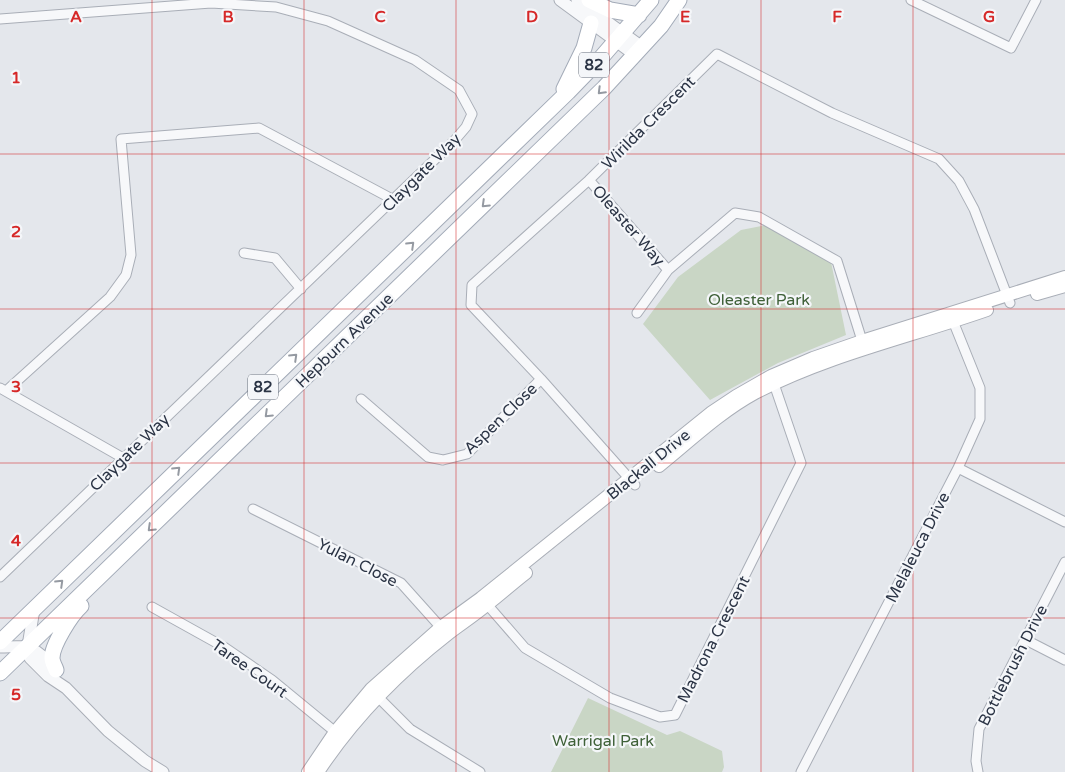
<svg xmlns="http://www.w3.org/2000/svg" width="1065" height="772" viewBox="0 0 1065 772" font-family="'Varela Round',sans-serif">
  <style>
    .green { fill: #c9d6c5 }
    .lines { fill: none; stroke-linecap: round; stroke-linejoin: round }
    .minor-casing { stroke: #a9aeb7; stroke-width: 11 }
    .tertiary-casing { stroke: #a9aeb7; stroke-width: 13 }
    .secondary-casing { stroke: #a9aeb7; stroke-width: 14 }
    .primary-casing { stroke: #a3abb8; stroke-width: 17 }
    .minor { stroke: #f7f8fa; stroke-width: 9 }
    .tertiary { stroke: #f7f8fa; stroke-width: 11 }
    .secondary { stroke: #fff; stroke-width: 12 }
    .primary { stroke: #fff; stroke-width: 15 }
    .oneway { stroke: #959aa2 }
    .grid { fill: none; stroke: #d62828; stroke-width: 1; stroke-opacity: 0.55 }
    .labels { text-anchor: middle; stroke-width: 4.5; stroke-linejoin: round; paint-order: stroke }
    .shield { fill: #f4f6f9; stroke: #676e7b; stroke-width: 1 }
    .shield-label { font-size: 15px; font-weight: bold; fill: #2b3445 }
    .street-label { font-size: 16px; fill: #2b3445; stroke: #f4f6f9 }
    .park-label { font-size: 16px; fill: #3f6138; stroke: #f4f6f9 }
    .grid-label { font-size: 16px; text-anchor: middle; font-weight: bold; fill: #d62828; stroke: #f4f6f9; stroke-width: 4.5; stroke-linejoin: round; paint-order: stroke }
  </style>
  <rect width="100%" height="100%" fill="#e4e7ec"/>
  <path class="green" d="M 767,225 L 831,262 L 846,335 L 778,363 L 710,400 L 643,324 L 678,277 L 741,230 Z
    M 588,698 L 667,735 L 680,731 L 722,751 L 724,767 L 722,772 L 551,772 Z"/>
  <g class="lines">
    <g class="minor-casing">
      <path id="minor" d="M 911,0 L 1011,48 L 1036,0
        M 0,19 L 211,3 L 276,7 L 328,21 L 415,60 L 459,90 L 472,114 L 466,127 L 454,141 L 0,577
        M 589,180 L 668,270
        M 244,253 L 275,258 L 301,289
        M 637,313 L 668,270 L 735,213 L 759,217 L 837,261 L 864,347
        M 0,388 L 123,458
        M 6,391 L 110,297 L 126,275 L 131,255 L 121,139 L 259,128 L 394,200
        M 361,399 L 428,457 L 443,460 L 467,454 L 541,379
        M 958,468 L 1065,522
        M 635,485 L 541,379 L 471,305 L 472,285 L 589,180 L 717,54 L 832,113 L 939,159 L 959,181 L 974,209 L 1010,303
        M 253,509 L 401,583 L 444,631
        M 485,602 L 525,648 L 610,698 L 660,717 L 675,715 L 801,463 L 772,378
        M 152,607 L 224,647 L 272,680 L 339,735
        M 1026,640 L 1065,660
        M 375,694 L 410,729 L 480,772
        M 801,772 L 958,468 L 980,419 L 980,388 L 951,316
        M 978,772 L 976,761 L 979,729 L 1065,562"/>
    </g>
    <g class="tertiary-casing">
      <path id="tertiary" d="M 560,0 L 635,55
        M 577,0 L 642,47
        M 34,609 L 28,646 L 30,658 L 48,676 L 66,688 L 108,731 L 145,761 L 163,772
        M 0,647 C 33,646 32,645 55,669"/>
    </g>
    <g class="secondary-casing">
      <path id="secondary" d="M 1037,294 L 1065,286
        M 659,466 C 690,441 720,412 755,393 C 828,355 910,337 987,310
        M 308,772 L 335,732 L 371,689 L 441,627 L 481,598 L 712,412 L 736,396 L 771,376 L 813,358 L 862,341 L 1065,277
        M 318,772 C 353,719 398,673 448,634 C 461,624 475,615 488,604 C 501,594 513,583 526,573"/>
    </g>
    <g class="primary-casing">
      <path id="primary" d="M 589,0 L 610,10 L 639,15
        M 564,89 L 584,48 L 591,23
        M 0,642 L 568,92 L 600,59 L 651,0
        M 56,670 C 55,667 52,662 52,658 C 52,645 71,615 81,606
        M 0,673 L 604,88 L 661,26 L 679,0"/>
    </g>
    <use href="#minor" class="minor"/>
    <use href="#tertiary" class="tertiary"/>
    <use href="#secondary" class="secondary"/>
    <use href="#primary" class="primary"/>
  </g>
  <defs><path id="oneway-chevron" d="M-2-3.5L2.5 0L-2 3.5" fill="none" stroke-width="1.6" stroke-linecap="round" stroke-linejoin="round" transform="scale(1.25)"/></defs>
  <g class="oneway">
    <use href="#oneway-chevron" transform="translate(601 91) rotate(135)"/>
    <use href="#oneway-chevron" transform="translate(485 204) rotate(136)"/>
    <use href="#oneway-chevron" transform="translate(411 245) rotate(-44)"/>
    <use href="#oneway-chevron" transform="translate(294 357) rotate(-44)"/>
    <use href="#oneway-chevron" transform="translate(268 414) rotate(136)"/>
    <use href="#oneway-chevron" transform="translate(177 470) rotate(-44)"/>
    <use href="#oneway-chevron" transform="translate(151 528) rotate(136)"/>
    <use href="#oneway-chevron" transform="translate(60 583) rotate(-44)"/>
  </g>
  <path class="grid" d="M 152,0 L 152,772M 304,0 L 304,772M 456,0 L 456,772M 609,0 L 609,772M 761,0 L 761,772M 913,0 L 913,772M 0,154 L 1065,154M 0,309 L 1065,309M 0,463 L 1065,463M 0,618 L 1065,618"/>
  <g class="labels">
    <g class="shield">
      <rect x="579" y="52.5" width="30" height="25" rx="4"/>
      <rect x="248" y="374.5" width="30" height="25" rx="4"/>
    </g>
    <g class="shield-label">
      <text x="594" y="70">82</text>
      <text x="263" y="392">82</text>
    </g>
    <g class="street-label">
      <text transform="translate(648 122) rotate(-45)" y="6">Wirilda Crescent</text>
      <text transform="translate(421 172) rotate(-45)" y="6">Claygate Way</text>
      <text transform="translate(629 225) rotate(49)" y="6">Oleaster Way</text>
      <text transform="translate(344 340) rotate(-44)" y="6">Hepburn Avenue</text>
      <text transform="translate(500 418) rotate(-44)" y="6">Aspen Close</text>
      <text transform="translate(129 452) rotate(-44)" y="6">Claygate Way</text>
      <text transform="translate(648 464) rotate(-39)" y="6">Blackall Drive</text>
      <text transform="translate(917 547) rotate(-63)" y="6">Melaleuca Drive</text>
      <text transform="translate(358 562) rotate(27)" y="6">Yulan Close</text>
      <text transform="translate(713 639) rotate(-63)" y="6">Madrona Crescent</text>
      <text transform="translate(1012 665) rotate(-63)" y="6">Bottlebrush Drive</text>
      <text transform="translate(250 668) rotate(35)" y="6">Taree Court</text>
    </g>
    <g class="park-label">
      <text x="759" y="305">Oleaster Park</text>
      <text x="603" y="746">Warrigal Park</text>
    </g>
  </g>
  <g class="grid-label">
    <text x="76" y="22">A</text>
    <text x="228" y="22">B</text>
    <text x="380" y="22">C</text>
    <text x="532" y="22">D</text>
    <text x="685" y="22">E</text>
    <text x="837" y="22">F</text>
    <text x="989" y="22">G</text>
    <text x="16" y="83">1</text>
    <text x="16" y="237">2</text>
    <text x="16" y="392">3</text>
    <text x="16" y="546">4</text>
    <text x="16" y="700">5</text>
  </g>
</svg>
